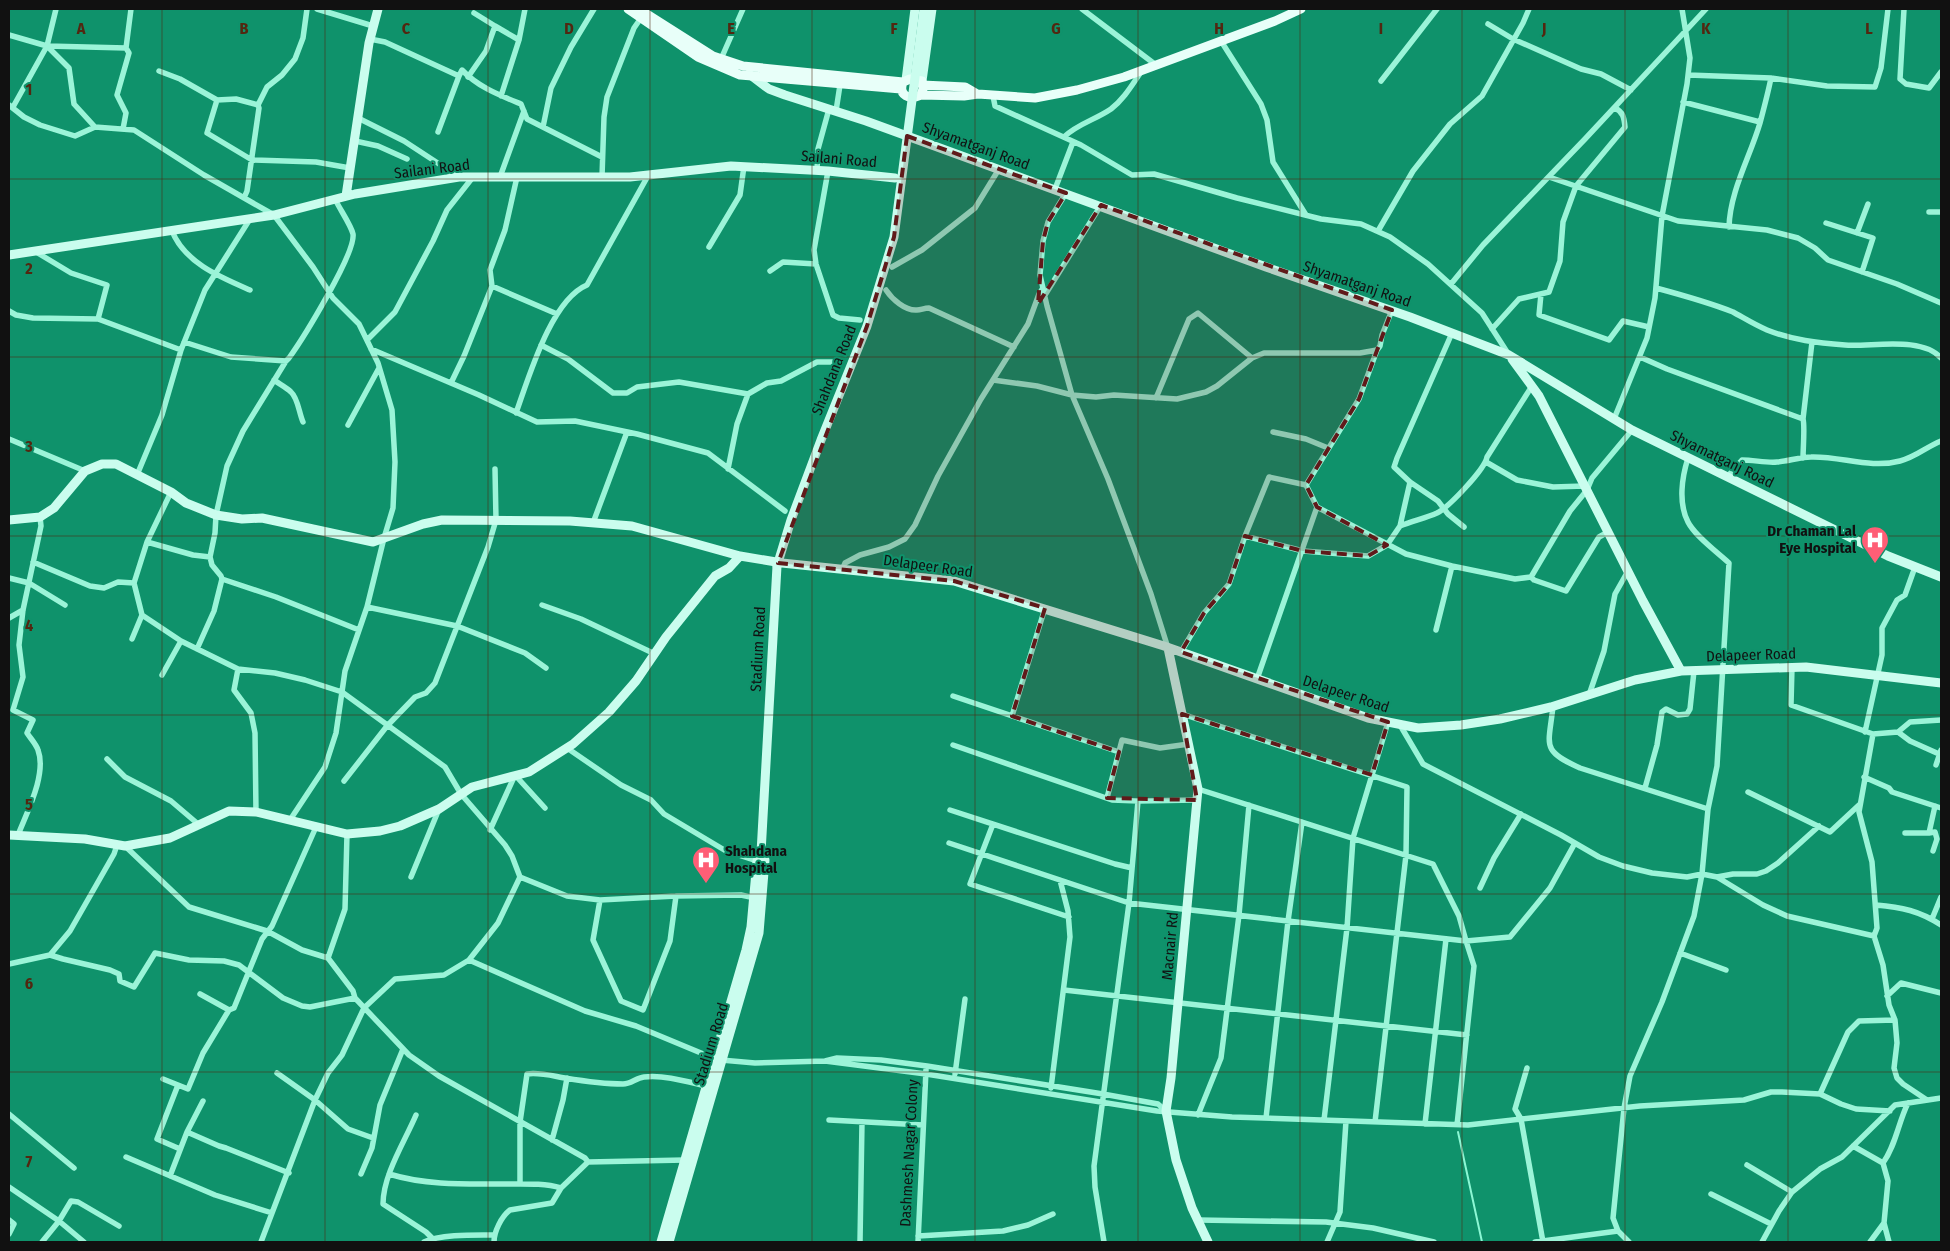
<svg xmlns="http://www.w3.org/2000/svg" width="1950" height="1251" viewBox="0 0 1950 1251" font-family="'Fira Sans Condensed',sans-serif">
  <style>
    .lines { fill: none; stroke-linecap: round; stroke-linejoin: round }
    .stream { stroke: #8cf7d4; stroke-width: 2 }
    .street { stroke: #9bf4d8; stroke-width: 5.5 }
    .secondary { stroke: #cafdee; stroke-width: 9 }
    .primary { stroke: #e8fff9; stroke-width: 9 }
    .secondary-bridge { stroke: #cafdee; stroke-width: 9 }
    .marked { fill: #601a1a; fill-opacity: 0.2; stroke: #601a1a; stroke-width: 4; stroke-dasharray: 10 6; stroke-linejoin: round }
    .grid { fill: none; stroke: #522710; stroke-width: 1; stroke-opacity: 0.55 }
    .labels { text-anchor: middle; stroke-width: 4; stroke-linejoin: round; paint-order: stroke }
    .street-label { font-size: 15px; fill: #111; stroke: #0f926b }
    .poi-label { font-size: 15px; font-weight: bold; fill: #111; stroke: #0f926b; text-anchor: end }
    .grid-label { font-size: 16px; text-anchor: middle; font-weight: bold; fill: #522710; stroke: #0f926b; stroke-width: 4; stroke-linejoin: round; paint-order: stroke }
  </style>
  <rect width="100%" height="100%" fill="#0f926b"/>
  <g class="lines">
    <path class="stream" d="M 1458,1132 L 1482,1242"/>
    <path class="street" d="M 317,9 L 373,26
      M 1082,9 L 1156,65
      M 1904,9 L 1900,79 L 1906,84 L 1929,88 L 1941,72
      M 474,13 L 495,26
      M 1488,24 L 1513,39 L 1581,69 L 1601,74 L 1631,90
      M 9,35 L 47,46 L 69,68 L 74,104 L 95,127 L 134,130 L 204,175 L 274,215 L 313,267 L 333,298 L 359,324 L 378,363 L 392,410 L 395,462 L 393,508 L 384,538 L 367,607 L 345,671 L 336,733 L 325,767 L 290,820
      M 370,39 L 385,42 L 459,76 L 462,70 C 478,87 499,95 521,104 L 527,119 L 602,157
      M 1221,41 L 1261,104 L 1267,120 L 1273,162 L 1306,215
      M 47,46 L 56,9
      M 721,59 L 743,9
      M 159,71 L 180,79 L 217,100 L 236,99 L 258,105
      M 1688,75 L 1771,78 L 1827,86 L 1875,87 L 1881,68 L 1888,9
      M 468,77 L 486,51 L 495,26 L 519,40
      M 1381,81 L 1437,9
      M 501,96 L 519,40 L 525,9
      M 993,96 L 995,106 L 1081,145 L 1132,175 L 1154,174 L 1237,198 L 1321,219 L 1361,224 L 1390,237 L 1428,264 L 1482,313 L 1509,355
      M 217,100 L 207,133 L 252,160 L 316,162 L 350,168
      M 1683,102 L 1760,122
      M 9,105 L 24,117 L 40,125 L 75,136 L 95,127
      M 13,107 L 47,46 L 126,48
      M 836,111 L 840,85
      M 358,118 L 404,141 L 459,177
      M 543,127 L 551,88 L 571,47 L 594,9
      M 123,129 L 126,113 L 117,95 L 129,53 L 126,48 L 131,9
      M 438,132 L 459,76
      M 1064,137 C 1077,124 1095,120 1111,109 C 1124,99 1132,85 1141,72
      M 355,141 L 378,146 L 407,159
      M 817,170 L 818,149 L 829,109
      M 828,171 L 814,250 L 816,264 L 833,315 L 839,318 L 860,320
      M 500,177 L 524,111
      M 602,177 L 604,117 L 607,97 L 634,28 L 641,18
      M 1549,177 L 1678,221 L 1767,230 L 1798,238 L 1815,248 L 1828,260 L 1897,284 L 1941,303
      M 1055,189 L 1073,142
      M 1066,193 L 1048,222 L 1043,241 L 1040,275 L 1047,306 L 1072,395 L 1108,479 L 1151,594 L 1168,648
      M 244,198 L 247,191 L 259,108 L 258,105 L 267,87 L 282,75 L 295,59 L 303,38 L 307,9
      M 1929,212 L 1941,212
      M 1826,223 L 1873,238 L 1862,272
      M 1729,227 C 1730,191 1750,157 1760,123 C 1764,108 1768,93 1771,78
      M 172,231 C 185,263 220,277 250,290
      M 1378,231 L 1413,171 L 1450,124 L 1482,96 L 1523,23 L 1529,9
      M 1857,233 L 1868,204
      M 709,247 L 740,195 L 744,166
      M 36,252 L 71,273 L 107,285 L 98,319
      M 892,267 L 922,250 L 975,208 L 999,169
      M 770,271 L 783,262 L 816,264
      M 1451,284 L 1483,245 L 1585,139 L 1706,9
      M 492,286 L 557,314
      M 1656,288 C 1682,295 1708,302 1733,312 C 1744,318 1755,325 1767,330 C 1792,340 1818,343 1845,345 C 1872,347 1922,336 1941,358
      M 886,290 C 892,299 905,311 917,310 C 921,310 924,308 929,308 L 1014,347
      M 1541,294 L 1539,315 L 1609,340 L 1623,321 L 1649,327
      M 1045,295 L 1101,205
      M 9,311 L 16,315 L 33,318 L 98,319 L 181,350
      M 1492,329 L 1519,299 L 1549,292 L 1560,261 L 1563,222 L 1576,186 L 1625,127 C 1624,117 1623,112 1615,108
      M 1452,333 L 1397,458 L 1394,467 L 1410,482 L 1438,501 L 1448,514 L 1464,527
      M 367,340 L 395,312 L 433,241 L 447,210 L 473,177
      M 184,342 L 231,357 L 286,361
      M 541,345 L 568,359 L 613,393 L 627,393 L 637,387 L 679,382 L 748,394 L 767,383 L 781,381 L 817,362 L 840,362
      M 371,349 L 479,395 L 537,422 L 575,421 L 637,434 L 708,453 L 785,511
      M 1640,357 L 1667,369 L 1803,419
      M 274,380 C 279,384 286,387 291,392 C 298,398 299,413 303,422
      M 993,380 L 1037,386 L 1072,395 L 1096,397 L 1114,395 L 1177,399 L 1206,392 L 1217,386 L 1252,358 L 1264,353 L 1360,353 L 1377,350 L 1380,346 L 1382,335 L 1392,310
      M 451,383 L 464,356 L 492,286 L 490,270 L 505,230 L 517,177
      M 1156,398 L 1189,319 L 1198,313 L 1252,358
      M 516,413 C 529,377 551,300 587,285 L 649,174
      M 1614,419 L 1647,338 L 1655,298 L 1662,216 L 1687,84 L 1690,58 L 1682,9
      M 348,425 L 379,368
      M 1273,432 L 1306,439 L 1328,448
      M 9,439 L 85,471
      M 1803,458 C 1803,450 1805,425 1803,419 L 1812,342
      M 1486,462 L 1517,480 L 1553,487 L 1585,486
      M 728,469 L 737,424 L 748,394
      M 137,475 L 162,415 L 181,350 L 205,290 L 250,219
      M 1728,476 L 1742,460 C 1754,460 1766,463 1777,462 C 1789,461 1800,457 1811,457 C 1841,456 1870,469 1900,461 C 1916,457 1926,447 1941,441
      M 1306,485 L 1359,399 L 1377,350
      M 593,523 L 627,432
      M 1400,526 C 1412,521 1426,518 1437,513 C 1449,507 1485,469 1487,457 L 1532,386
      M 1245,536 L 1303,551 L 1368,556 L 1387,545 L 1400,526 L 1410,482
      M 147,542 L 193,555 L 210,557
      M 33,562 L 90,586 L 104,588 L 118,582 L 134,583
      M 842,570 L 845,563 L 860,555 L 889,547 L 905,539 L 915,525 L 938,476 L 981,399 L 1028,324 L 1039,294 L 1043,288
      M 1531,577 L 1570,511 L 1587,490 L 1592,478 L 1632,430
      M 9,578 L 29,583 L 65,605
      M 222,579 L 221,576 L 212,565 L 210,557 L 215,533 L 216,515 L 227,466 L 243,431 L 286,361 L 289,358 C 302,340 356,253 353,234 C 351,225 339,208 335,199
      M 542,605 L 581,619 L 655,654
      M 367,607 L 457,626 L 525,653 L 546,668
      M 142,615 L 181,641 L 238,669 L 275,673 L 305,680 L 342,692 L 445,767 L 461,794 L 505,845 L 512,856 L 520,877 L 498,923 L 469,960 L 444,975 L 395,979 L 364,1008 L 342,1055 L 328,1073 L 315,1100 L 261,1242
      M 9,618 L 23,610
      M 1436,630 L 1452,566
      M 132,639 L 142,615 L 134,583 L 147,542 L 171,492
      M 197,649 L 214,611 L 222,579 L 276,597 L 359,630
      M 1181,652 L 1204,613 L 1229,584 L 1245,536 L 1269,477 L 1306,485 L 1317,507 L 1406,554 L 1452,566 L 1515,579 L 1531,577 L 1534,580 L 1566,591 L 1599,537 L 1608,532
      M 1792,667 L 1791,705 L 1873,734 L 1898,732
      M 238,669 L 234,690 L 251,713 L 255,733 L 256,812
      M 162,675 L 181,641
      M 1257,679 L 1317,507
      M 1589,695 L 1604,651 L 1615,594 L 1628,571
      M 953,696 L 1119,752
      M 1553,706 C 1549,746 1540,750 1580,768 L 1708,809
      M 1182,714 L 1407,787 L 1406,855 L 1375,1122
      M 1012,716 L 1045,608
      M 1400,725 L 1423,764 L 1561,835 L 1599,857 L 1623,866 L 1652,873 L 1687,877 L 1702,874 L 1717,877 L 1733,874 L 1757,874 L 1766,871 L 1778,863 L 1819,826
      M 1865,732 L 1882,655 L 1882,628 L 1897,600 L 1905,595 L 1915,567
      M 1873,734 L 1859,812 L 1872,862 L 1877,928 L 1874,936 L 1883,965 L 1889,1005 L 1895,1020 L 1897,1043 L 1894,1068 L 1897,1078 L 1903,1084 L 1927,1100
      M 953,745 L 1112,800 L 1138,801 L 1197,800
      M 567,748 L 621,785 L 651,800 L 664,814 L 726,851 L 757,861
      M 1939,754 L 1910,741 L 1898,732 L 1910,722 L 1941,720
      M 107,759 L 125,777 L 171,801 L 198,824
      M 1936,765 L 1941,750
      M 1864,777 L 1889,788 L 1892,792 L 1941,808
      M 344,781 L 387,726 L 415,697 L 426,693 L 435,683 L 488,547 L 496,520 L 495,469
      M 1645,788 L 1657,745 L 1662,712 L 1666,709 L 1678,715 L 1687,714 L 1690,709 L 1694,671
      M 1198,789 L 1433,864 L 1459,916 L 1466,941 L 1510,937 L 1550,888 L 1575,843
      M 1748,792 L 1830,832 L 1859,805
      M 1107,798 L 1122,740 L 1160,748 L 1189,744
      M 950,810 L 1115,864 L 1132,868
      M 993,824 L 970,884 L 1069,917
      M 490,830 L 515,775 L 545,808
      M 1905,833 L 1929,833 L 1935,806
      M 1929,833 L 1935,832 L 1937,839 L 1933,851
      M 18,835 C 27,812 47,774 38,750 C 36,744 31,739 27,733 L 33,720 L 13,710 L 23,677 L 19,645 L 23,610 L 41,526 L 40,517
      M 949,843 L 1129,903 L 1466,941 L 1474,966 L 1457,1125
      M 125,846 L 189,907 L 267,931 L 302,950 L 328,958 L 353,991 L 355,998 L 409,1055 L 439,1076 L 585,1158 L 588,1162
      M 411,877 L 439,809
      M 520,877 L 567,896 L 600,900 L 676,896 L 741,895 L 755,898
      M 1717,877 L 1763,905 L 1787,916 L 1874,936
      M 1480,888 L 1494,858 L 1521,814
      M 600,900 L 593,940 L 621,1001 L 643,1010 L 670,941 L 676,896
      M 1876,905 C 1901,907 1920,911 1941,925
      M 1932,919 L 1941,897
      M 1680,953 L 1726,970
      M 50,955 L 70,931 L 114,854 L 117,845
      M 328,958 L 345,909 L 347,834
      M 469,960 L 585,1011 L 636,1026 L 713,1058
      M 9,964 L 50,955 L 63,959 L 110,970 L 119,974 L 120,981 L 134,987 L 155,953 L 189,960 L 224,961 L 239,965 L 283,998 L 302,1006 L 310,1007 L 355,998
      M 1064,990 L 1467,1035
      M 1887,996 L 1901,983 L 1941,993
      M 229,1010 L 234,1008 L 262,939 L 272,926 L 316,827
      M 721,1060 L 755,1063 L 825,1061 L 837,1058 L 881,1060 L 927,1066 L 1103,1094 L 1158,1104 L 1166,1111
      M 825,1061 L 926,1074 L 1157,1111 L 1232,1117 L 1468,1125 L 1640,1106 L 1744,1100 L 1771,1092 L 1782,1092 L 1820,1094 L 1841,1104 L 1856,1109 L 1890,1111
      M 1527,1068 L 1515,1109 L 1521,1119 L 1543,1242
      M 277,1073 L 315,1100 L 348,1129 L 373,1138
      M 955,1074 L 965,999
      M 163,1079 L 188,1089 L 203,1053 L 229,1010 L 200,994
      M 178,1085 L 157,1139 L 180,1149
      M 1051,1088 L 1070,937 L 1068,911 L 1060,880
      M 1820,1094 L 1848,1032 L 1859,1021 L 1895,1020
      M 9,1114 L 74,1168
      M 416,1115 C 405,1141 383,1175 383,1204 L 426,1232 L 432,1238
      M 1198,1115 L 1221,1058 L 1239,915 L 1249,805
      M 1266,1118 L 1288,921 L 1302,822
      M 829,1120 L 923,1125
      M 1324,1120 L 1347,928 L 1353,838 L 1388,722
      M 1425,1124 L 1446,939
      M 187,1132 L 219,1146 L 226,1148 L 289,1173
      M 552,1140 L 563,1100 L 567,1078
      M 1853,1146 L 1883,1163 L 1888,1181 L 1884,1223 L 1870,1242
      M 126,1157 L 215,1195 L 272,1213
      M 1883,1163 C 1896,1145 1898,1123 1908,1103
      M 1747,1165 L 1792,1192
      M 361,1174 L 372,1148 L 380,1105 L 403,1049
      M 389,1174 C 428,1186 468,1184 507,1184 C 525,1184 544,1183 561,1188
      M 170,1176 L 187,1132 L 203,1101
      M 520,1184 L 520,1122 L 527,1074 C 539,1072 553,1076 565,1078 C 583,1081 604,1084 623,1084 C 631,1084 636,1078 644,1077 C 665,1075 685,1081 706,1086
      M 9,1187 L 59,1221 L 84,1242
      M 1711,1194 L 1771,1224
      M 9,1220 L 14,1224 L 9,1234
      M 1198,1220 L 1326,1222 L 1373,1228 L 1434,1242
      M 1884,1223 L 1889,1242
      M 918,1236 L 1003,1231 L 1028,1225 L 1053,1214
      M 42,1242 L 59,1221 L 71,1201 L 78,1202 L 119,1226
      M 424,1242 C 440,1234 475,1235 494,1235
      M 494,1242 C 494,1232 501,1217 510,1210 L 552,1203 L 561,1188 L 588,1162 L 685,1160
      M 860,1242 L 862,1122
      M 918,1242 L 926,1070
      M 1104,1242 L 1095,1187 L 1094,1166 L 1129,903 L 1138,801
      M 1327,1242 L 1340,1212 L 1346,1121
      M 1535,1242 L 1618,1231
      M 1629,1242 L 1618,1231 L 1613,1218 L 1624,1108 L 1630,1076 L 1662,1002 L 1694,916 L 1702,874 L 1708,809 L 1717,766 L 1729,563 C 1717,552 1695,536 1688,522 C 1678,503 1682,477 1688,458
      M 1762,1242 L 1779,1211 L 1792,1192 L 1820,1169 L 1842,1157 L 1895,1105 L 1941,1098"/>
    <path class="secondary" d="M 749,74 L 769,89 L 785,95 L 866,121 L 1266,267 L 1410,317 L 1509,355 L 1632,430 L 1888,556 L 1941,577
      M 906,80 L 915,9
      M 922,81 L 932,9
      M 346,196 L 369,43 L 378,9
      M 9,255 L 274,215 L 355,194 L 459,177 L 630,177 L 731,166 L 828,171 L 895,178
      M 1512,359 L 1539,396 L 1643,601 L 1681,671
      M 9,520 L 40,517 L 54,508 L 85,471 L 102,464 L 116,464 L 171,492 L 186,503 L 216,515 L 242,519 L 262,518 L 373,542 L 423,524 L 442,520 L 570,521 L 632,526 L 740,556 L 782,563 L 954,581 L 1164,646 L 1368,718 L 1418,728 L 1461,725 L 1500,719 L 1551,707 L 1635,680 L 1681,671 L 1806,667 L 1941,683
      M 1168,648 L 1198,789 L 1171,1078 L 1166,1111 L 1176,1160 L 1192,1208 L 1208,1242
      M 9,835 L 85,839 L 125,846 L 170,838 L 229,811 L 256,812 L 347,834 L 380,831 L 400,826 L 439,809 L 472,787 L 529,772 L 573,744 L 609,712 L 636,681 L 666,637 L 715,576 L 729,568 L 740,556
      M 661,1242 L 746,950 L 751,927 L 757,861 L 761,853 L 777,566
      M 669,1242 L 759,933 L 765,860 L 761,853"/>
    <path class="primary" d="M 628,9 L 698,57 L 740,75 L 901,89
      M 639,9 L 713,56 L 743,66 L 903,82
      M 910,79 L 922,81 L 923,89 L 921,95 C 909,100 898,96 903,82 Z
      M 922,85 L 965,87 L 977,94
      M 921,95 L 964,96 L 978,94 L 1035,98 L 1077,90 L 1124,77 L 1275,21 L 1301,9"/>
    <path class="secondary-bridge" d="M 777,566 L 791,520 L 821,440 L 867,326 L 894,237 L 924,9"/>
  </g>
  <path class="marked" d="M 907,136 L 1066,193 L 1048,222 L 1043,241 L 1038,304 L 1101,205 L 1392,310 L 1359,399 L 1306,485 L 1317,507 L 1387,545 L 1368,556 L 1303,551 L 1245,536 L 1229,584 L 1204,613 L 1181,652 L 1388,722 L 1372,775 L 1182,714 L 1197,800 L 1107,798 L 1119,752 L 1012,716 L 1045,608 L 954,581 L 778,563 L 867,326 L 885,267 L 894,237 Z"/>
  <path class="grid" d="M 162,9 L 162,1242M 325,9 L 325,1242M 488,9 L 488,1242M 650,9 L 650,1242M 812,9 L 812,1242M 975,9 L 975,1242M 1138,9 L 1138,1242M 1300,9 L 1300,1242M 1462,9 L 1462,1242M 1625,9 L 1625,1242M 1788,9 L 1788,1242M 9,179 L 1941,179M 9,357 L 1941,357M 9,536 L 1941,536M 9,715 L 1941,715M 9,894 L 1941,894M 9,1072 L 1941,1072"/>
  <defs>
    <g id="hospital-pin" transform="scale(1.4375)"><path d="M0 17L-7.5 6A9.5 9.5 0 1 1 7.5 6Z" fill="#ff5e76" stroke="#0f926b"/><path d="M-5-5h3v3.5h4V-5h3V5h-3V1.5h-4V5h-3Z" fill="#fff"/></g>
  </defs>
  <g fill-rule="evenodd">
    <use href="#hospital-pin" x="1875" y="540"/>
    <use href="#hospital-pin" x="706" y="860"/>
  </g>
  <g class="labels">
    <g class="street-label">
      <text transform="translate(976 146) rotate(20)" y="5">Shyamatganj Road</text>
      <text transform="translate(839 159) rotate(5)" y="5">Sailani Road</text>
      <text transform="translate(432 169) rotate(-7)" y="5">Sailani Road</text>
      <text transform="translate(1357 284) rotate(19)" y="5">Shyamatganj Road</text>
      <text transform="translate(834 370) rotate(-68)" y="5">Shahdana Road</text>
      <text transform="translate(1722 459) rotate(26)" y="5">Shyamatganj Road</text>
      <text transform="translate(928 566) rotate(8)" y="5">Delapeer Road</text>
      <text transform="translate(758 649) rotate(-87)" y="5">Stadium Road</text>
      <text transform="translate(1751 655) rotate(-2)" y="5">Delapeer Road</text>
      <text transform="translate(1346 694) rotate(18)" y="5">Delapeer Road</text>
      <text transform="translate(1170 946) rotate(-85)" y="5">Macnair Rd</text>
      <text transform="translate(711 1044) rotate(-73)" y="5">Stadium Road</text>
      <text transform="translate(909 1153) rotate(-87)" y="5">Dashmesh Nagar Colony</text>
    </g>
    <g class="poi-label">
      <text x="1856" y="536">Dr Chaman Lal<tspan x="1856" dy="17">Eye Hospital</tspan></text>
      <text x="725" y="856" text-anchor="start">Shahdana<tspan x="725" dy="17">Hospital</tspan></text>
    </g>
  </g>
  <g class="grid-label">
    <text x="81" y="34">A</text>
    <text x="244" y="34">B</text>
    <text x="406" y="34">C</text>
    <text x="569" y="34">D</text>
    <text x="731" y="34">E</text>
    <text x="894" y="34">F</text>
    <text x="1056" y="34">G</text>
    <text x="1219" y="34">H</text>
    <text x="1381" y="34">I</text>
    <text x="1544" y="34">J</text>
    <text x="1706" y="34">K</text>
    <text x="1869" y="34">L</text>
    <text x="29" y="95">1</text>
    <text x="29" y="274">2</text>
    <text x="29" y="452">3</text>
    <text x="29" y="631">4</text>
    <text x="29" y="810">5</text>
    <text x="29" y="989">6</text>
    <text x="29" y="1167">7</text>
  </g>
  <rect width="1950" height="1251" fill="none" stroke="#111111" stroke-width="20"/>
</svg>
